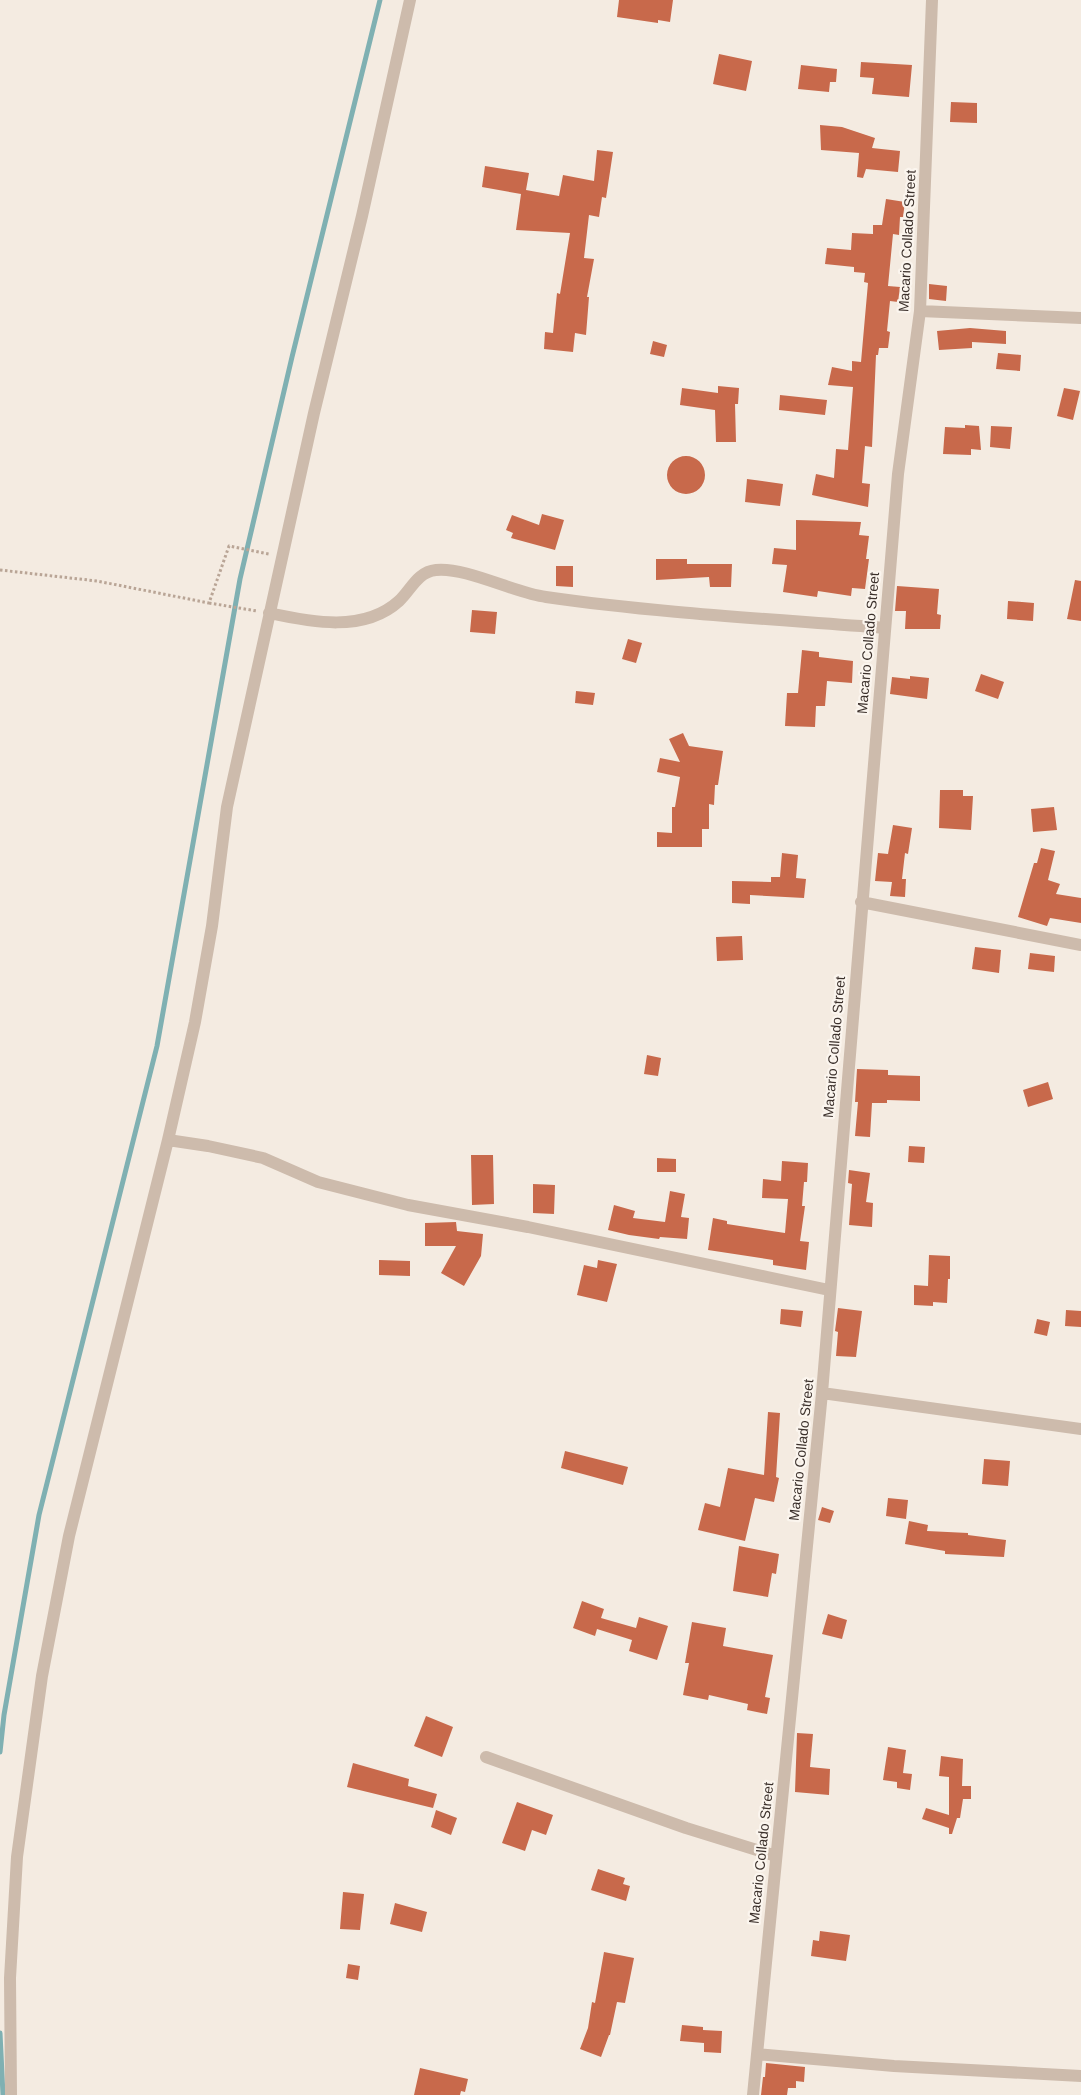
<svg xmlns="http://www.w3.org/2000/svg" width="1081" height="2095" viewBox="0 0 1081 2095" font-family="Arial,sans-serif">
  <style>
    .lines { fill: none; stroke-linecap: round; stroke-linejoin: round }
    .stream { stroke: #7fb0b2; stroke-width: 5 }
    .building { fill: #c8694b }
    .path { stroke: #b9a596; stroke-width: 3; stroke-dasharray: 2.5 2.5; stroke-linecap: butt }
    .minor { stroke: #cdbbac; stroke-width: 12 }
    .labels { text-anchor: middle; stroke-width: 4.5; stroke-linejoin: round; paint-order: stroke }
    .street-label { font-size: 14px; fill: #3b302b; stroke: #fbf5ee }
  </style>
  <rect width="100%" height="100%" fill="#f4ebe1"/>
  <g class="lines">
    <path class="stream" d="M 0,1752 L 4,1715 L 39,1515 L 157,1046 L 240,579 L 292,357 L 380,0
      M 0,2033 L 3,2095"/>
  </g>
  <path class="building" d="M 619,0 L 673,0 L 670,22 L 658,20 L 658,23 L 617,17 Z
    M 719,54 L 752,61 L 746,91 L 713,84 Z
    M 861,62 L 912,65 L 909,97 L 872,94 L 874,78 L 860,77 Z
    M 801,65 L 837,69 L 836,82 L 830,82 L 829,92 L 798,89 Z
    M 951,102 L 977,103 L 977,123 L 950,122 Z
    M 820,125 L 842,127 L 875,138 L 872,148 L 900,151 L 898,172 L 866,169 L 863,178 L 857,177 L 859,153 L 821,150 Z
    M 597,150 L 613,152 L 606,198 L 602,197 L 599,217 L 589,215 L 584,258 L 594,259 L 587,297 L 589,297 L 586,335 L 575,333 L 573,352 L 544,349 L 545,332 L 553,333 L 557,293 L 560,294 L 570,233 L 516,230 L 521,194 L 482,187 L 485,166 L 529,173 L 526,190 L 559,196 L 563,175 L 594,181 Z
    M 886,199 L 905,202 L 903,217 L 900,217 L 899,235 L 893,234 L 888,286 L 900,287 L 898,302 L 890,301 L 887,331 L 890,332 L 888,348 L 879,348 L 878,355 L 876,355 L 872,447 L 865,446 L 862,483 L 870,484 L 868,507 L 812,495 L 816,474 L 834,478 L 836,449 L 848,450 L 853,387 L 828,385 L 832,367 L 852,371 L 852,361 L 861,362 L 868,283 L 864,282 L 865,273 L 854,272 L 854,267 L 825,264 L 827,248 L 851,250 L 852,233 L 873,234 L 873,225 L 882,225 Z
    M 929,284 L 947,286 L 946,301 L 929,299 Z
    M 970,328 L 1006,331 L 1006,344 L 972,342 L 972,348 L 939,350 L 937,331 Z
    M 653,341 L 667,345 L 664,357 L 650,354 Z
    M 998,353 L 1021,355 L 1020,371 L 996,369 Z
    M 718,386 L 739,388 L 738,404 L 735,404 L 736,442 L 716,442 L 715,410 L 680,405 L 682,388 L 718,393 Z
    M 1064,388 L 1080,391 L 1073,420 L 1057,416 Z
    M 780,395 L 827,400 L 825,415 L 779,410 Z
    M 965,425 L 979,426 L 981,450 L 971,449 L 971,455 L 943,454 L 945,427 L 965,428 Z
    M 991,426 L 1012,427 L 1010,449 L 990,447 Z
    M667 475a19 19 0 1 1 38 0a19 19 0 1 1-38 0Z
    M 747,479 L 783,484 L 780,506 L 745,502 Z
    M 542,514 L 564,520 L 555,550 L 511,538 L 513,533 L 506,530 L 512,515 L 539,525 Z
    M 796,520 L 861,522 L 859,535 L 869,536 L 866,559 L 869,559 L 865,589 L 852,588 L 851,596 L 818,591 L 817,597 L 783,592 L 787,565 L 772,564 L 774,548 L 796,550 Z
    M 656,559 L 687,559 L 687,564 L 732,564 L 731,587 L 710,587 L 709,577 L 656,580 Z
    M 556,566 L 573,566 L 573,587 L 556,586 Z
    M 1075,580 L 1081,581 L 1081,621 L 1067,619 Z
    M 897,586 L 939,589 L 937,614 L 941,615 L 940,629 L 905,629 L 906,611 L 895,611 Z
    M 1008,601 L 1034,603 L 1033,621 L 1007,619 Z
    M 472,610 L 497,612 L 495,634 L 470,632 Z
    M 628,639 L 642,643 L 636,663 L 622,659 Z
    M 802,650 L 819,652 L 819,657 L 853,661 L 852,683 L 827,681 L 825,706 L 816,706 L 815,727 L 785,726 L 787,693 L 798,693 Z
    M 981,674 L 1004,682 L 998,699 L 975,691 Z
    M 910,676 L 929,678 L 927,699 L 890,694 L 892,677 L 910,679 Z
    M 576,691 L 595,693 L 593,705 L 575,703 Z
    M 683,733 L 689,746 L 723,751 L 718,785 L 715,785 L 714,805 L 709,804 L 709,829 L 702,829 L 702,847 L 657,847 L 657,832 L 672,833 L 672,807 L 675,807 L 680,777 L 657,772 L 660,758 L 680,762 L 669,739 Z
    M 940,790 L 963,790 L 963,796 L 973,796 L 971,830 L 939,828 Z
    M 1054,807 L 1057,830 L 1033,832 L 1031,809 Z
    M 893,825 L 912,828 L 908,854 L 905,853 L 902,879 L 906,879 L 905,897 L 890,896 L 892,882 L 875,881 L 878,853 L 888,854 Z
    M 1041,848 L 1055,851 L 1048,880 L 1060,884 L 1056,894 L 1081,898 L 1081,923 L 1050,918 L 1047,926 L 1018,917 L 1034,863 L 1037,863 Z
    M 782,853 L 798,855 L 796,878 L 806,879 L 804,898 L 750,895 L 750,904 L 732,903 L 732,881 L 771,882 L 771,877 L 780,877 Z
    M 742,936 L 743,960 L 717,961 L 716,937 Z
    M 975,947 L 1001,950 L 999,973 L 972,969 Z
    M 1030,953 L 1055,956 L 1054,972 L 1028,969 Z
    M 647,1055 L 661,1058 L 658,1076 L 644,1074 Z
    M 857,1069 L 888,1070 L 888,1075 L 920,1076 L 920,1101 L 887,1100 L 887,1103 L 872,1103 L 870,1137 L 855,1136 L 858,1102 L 855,1102 Z
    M 1048,1082 L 1053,1099 L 1028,1107 L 1023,1090 Z
    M 909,1146 L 925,1147 L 924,1163 L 908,1162 Z
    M 471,1155 L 493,1155 L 494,1204 L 472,1205 Z
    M 657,1158 L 676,1159 L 676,1172 L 657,1172 Z
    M 782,1161 L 808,1163 L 807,1182 L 804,1182 L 802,1206 L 805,1206 L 800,1241 L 809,1242 L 806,1270 L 773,1265 L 773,1260 L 708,1250 L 713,1218 L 727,1221 L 727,1224 L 785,1233 L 788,1199 L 762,1198 L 763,1179 L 781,1181 Z
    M 849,1170 L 870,1173 L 866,1202 L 873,1203 L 872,1227 L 849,1225 L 852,1184 L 848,1183 Z
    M 533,1184 L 555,1185 L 554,1214 L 533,1213 Z
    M 670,1191 L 685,1194 L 681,1217 L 689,1218 L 687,1239 L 660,1237 L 659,1239 L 629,1235 L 608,1230 L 614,1205 L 635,1211 L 633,1218 L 665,1222 Z
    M 456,1222 L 457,1231 L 483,1234 L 481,1256 L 464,1286 L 441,1273 L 456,1246 L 425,1246 L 425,1223 Z
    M 929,1255 L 950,1256 L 950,1279 L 948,1279 L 947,1303 L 933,1302 L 933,1306 L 914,1305 L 914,1285 L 928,1286 Z
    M 379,1260 L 410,1261 L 410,1276 L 379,1275 Z
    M 598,1260 L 617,1264 L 607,1302 L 577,1295 L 584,1265 L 597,1268 Z
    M 838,1308 L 862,1311 L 856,1357 L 836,1356 L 838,1332 L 835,1331 Z
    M 781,1309 L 803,1311 L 801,1327 L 780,1324 Z
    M 1066,1310 L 1081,1311 L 1081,1327 L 1065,1326 Z
    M 1037,1319 L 1050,1322 L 1047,1336 L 1034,1333 Z
    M 768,1412 L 780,1413 L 776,1477 L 779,1478 L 774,1502 L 755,1498 L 745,1541 L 698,1530 L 705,1503 L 720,1507 L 728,1468 L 764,1475 Z
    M 565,1451 L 628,1467 L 623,1485 L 561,1468 Z
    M 984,1459 L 1010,1461 L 1008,1486 L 982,1484 Z
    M 888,1498 L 908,1500 L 906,1519 L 886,1516 Z
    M 822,1507 L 834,1511 L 830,1523 L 818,1520 Z
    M 909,1521 L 928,1525 L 927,1531 L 968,1533 L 968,1535 L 1006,1540 L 1004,1557 L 945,1554 L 945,1551 L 905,1544 Z
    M 739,1546 L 779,1554 L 776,1574 L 772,1573 L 768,1597 L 733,1591 Z
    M 582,1601 L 604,1609 L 601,1618 L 636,1628 L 639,1617 L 668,1626 L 657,1660 L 629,1651 L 632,1640 L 597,1629 L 595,1636 L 573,1628 Z
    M 828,1614 L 847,1620 L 842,1639 L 822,1634 Z
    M 692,1622 L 726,1628 L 723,1646 L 773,1655 L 765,1697 L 770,1698 L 767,1714 L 747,1710 L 748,1704 L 709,1695 L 708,1700 L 683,1695 L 689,1663 L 685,1663 Z
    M 426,1716 L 453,1727 L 442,1757 L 414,1746 Z
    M 797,1733 L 813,1734 L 810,1767 L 830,1769 L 829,1795 L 795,1792 Z
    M 888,1747 L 906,1750 L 903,1773 L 912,1774 L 910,1790 L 897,1788 L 897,1782 L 883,1780 Z
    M 941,1756 L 963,1759 L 962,1786 L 971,1786 L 971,1799 L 963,1799 L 960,1818 L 957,1818 L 952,1834 L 949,1834 L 949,1828 L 922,1819 L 926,1808 L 949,1815 L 949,1777 L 939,1776 Z
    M 353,1763 L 409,1779 L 408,1786 L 437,1794 L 433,1808 L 347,1787 Z
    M 517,1802 L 553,1815 L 546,1835 L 532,1830 L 525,1851 L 502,1843 Z
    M 436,1810 L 457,1818 L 451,1835 L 431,1827 Z
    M 598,1869 L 625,1878 L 623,1884 L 630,1886 L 626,1901 L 591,1890 Z
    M 343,1892 L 364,1894 L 360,1930 L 340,1929 Z
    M 395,1903 L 427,1912 L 422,1932 L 390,1924 Z
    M 820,1931 L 850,1935 L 846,1961 L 811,1956 L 813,1940 L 819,1941 Z
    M 604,1952 L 634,1958 L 625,2003 L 617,2002 L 610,2035 L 609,2035 L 601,2057 L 580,2049 L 588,2028 L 592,2002 L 595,2003 Z
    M 348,1964 L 360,1966 L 358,1980 L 346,1978 Z
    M 682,2025 L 703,2027 L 703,2030 L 722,2031 L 721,2053 L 704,2052 L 704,2043 L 680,2041 Z
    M 766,2063 L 805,2067 L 804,2082 L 796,2081 L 796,2088 L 788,2088 L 787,2095 L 761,2095 L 763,2077 L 765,2077 Z
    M 420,2068 L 468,2079 L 465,2092 L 461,2091 L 460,2095 L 414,2095 Z"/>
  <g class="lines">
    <path class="path" d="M 0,570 L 97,581 L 209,603 L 229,546 L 269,554
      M 209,603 L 257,611"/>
    <path class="minor" d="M 920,311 L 1081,318
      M 269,613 C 311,622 364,633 399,601 C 411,590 417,572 436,570 C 467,567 514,593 546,597 C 657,613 771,619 884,628
      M 861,902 L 1081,945
      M 168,1140 L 208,1146 L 263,1158 L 318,1182 L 408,1205 L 528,1227 L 829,1290
      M 822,1393 L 1081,1429
      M 486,1757 L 686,1828 L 776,1856
      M 757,2054 L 894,2066 L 1081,2076
      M 11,2095 L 10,1978 L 17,1857 L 42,1676 L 69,1536 L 168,1140 L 195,1022 L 212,926 L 227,807 L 314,413 L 362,216 L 410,0
      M 753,2095 L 822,1393 L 898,474 L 920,311 L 932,0"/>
  </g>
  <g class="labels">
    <g class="street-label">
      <text transform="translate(907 241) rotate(-87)" y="5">Macario Collado Street</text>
      <text transform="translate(868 643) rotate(-85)" y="5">Macario Collado Street</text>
      <text transform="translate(834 1047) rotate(-85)" y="5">Macario Collado Street</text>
      <text transform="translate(801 1450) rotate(-84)" y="5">Macario Collado Street</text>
      <text transform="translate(761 1853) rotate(-84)" y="5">Macario Collado Street</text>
    </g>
  </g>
</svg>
